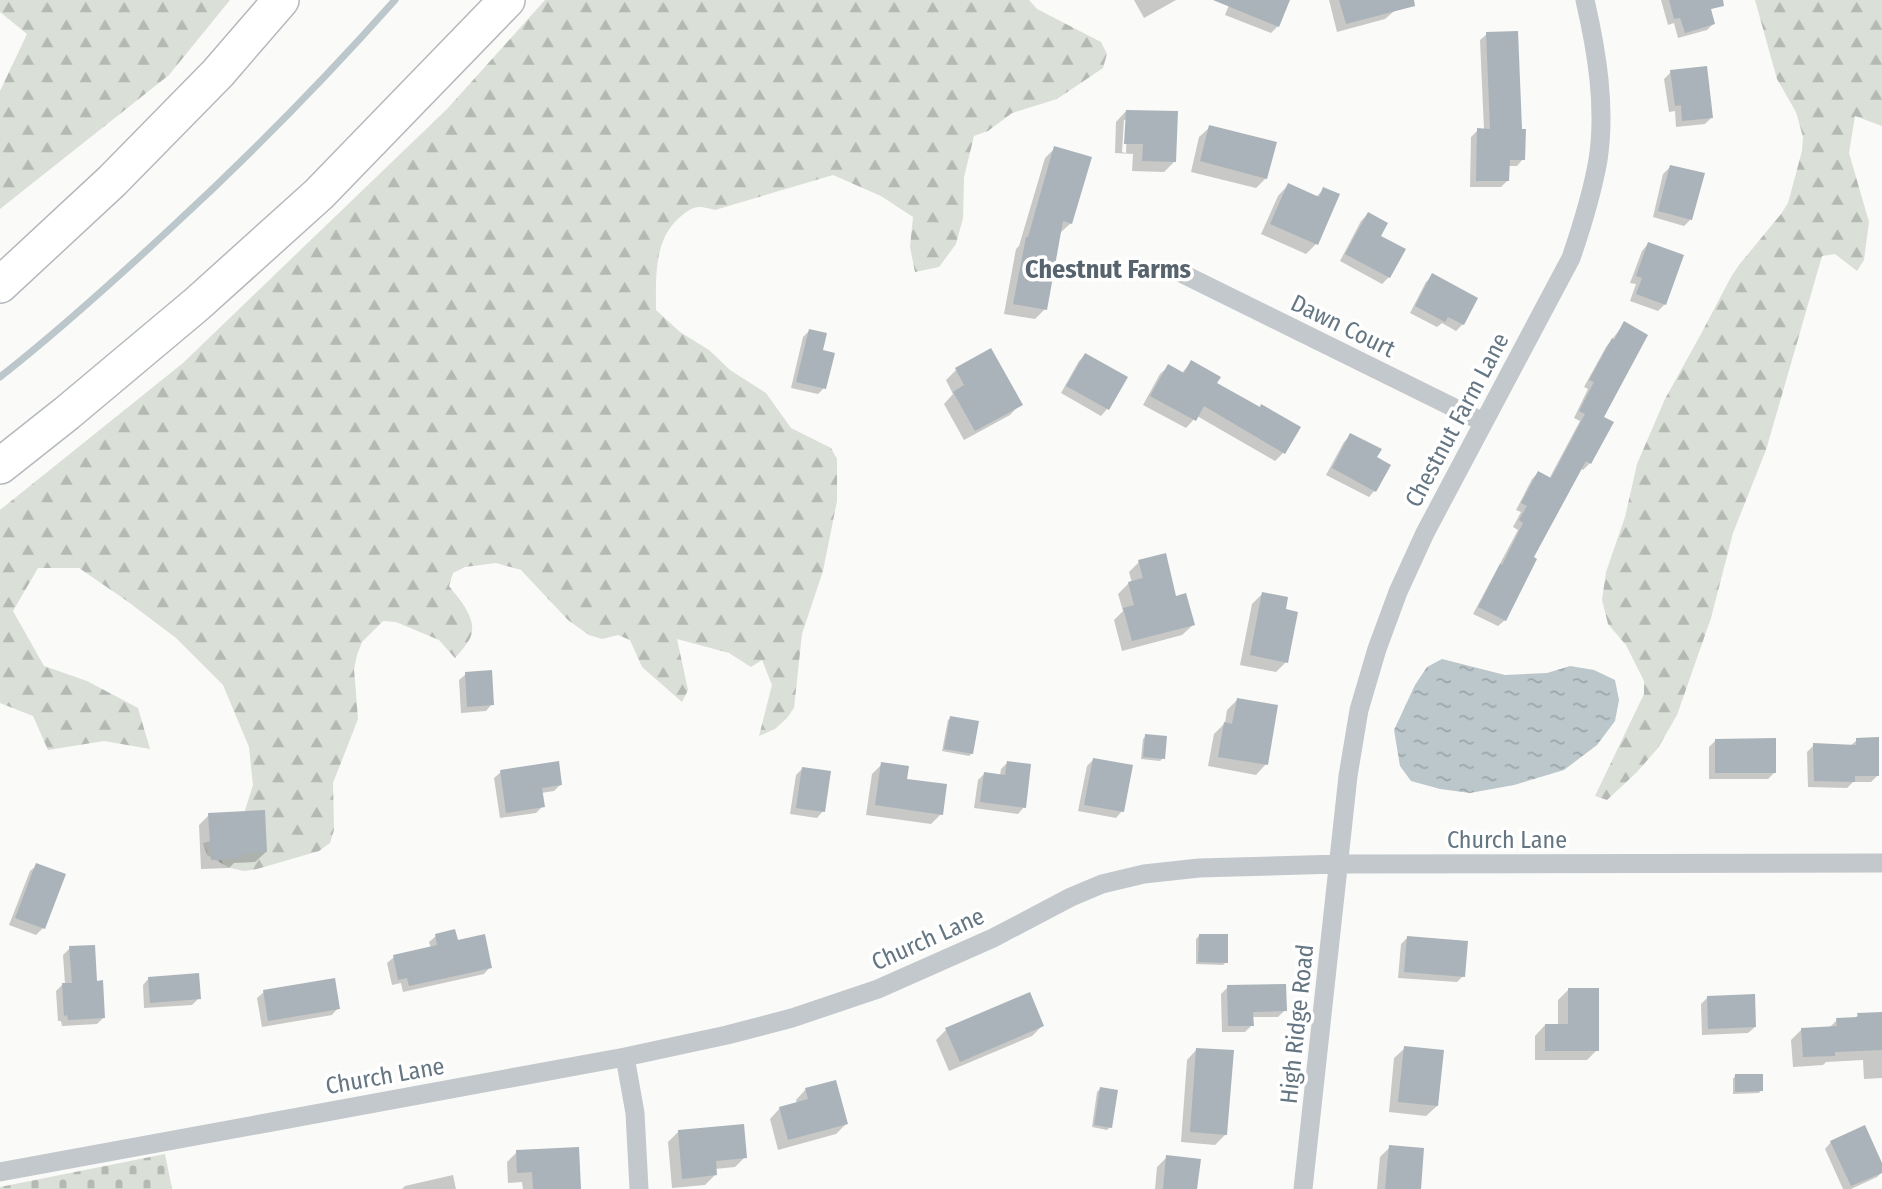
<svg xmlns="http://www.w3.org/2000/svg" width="1882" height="1189" viewBox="0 0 1882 1189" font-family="'Fira Sans Condensed',sans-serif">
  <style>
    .forest { fill: url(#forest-firs) }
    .cemetery { fill: url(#cemetery-stones) }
    .water { fill: url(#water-ripples) }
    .shadow { fill: #0003; fill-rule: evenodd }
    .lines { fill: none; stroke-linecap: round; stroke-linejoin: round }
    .stream { stroke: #bbc7cb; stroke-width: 7 }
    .building { fill: #aab3b9 }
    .motorway-casing { stroke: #b4b9bd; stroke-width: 38 }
    .minor { stroke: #c3c8cc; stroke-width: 19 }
    .motorway { stroke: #fff; stroke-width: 35 }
    .labels { text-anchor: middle; stroke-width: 7; stroke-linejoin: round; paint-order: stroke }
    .street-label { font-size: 24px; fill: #657683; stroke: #fff }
    .neighbourhood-label { font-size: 26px; font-weight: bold; fill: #57646e; stroke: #fff }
  </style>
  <defs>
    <pattern id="forest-firs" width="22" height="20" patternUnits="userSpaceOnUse" patternTransform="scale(1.75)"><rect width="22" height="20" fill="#dadfd7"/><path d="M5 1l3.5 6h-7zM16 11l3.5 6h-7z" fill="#b4b9b4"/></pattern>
    <pattern id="cemetery-stones" width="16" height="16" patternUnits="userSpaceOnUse" patternTransform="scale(1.75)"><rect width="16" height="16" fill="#dadfd7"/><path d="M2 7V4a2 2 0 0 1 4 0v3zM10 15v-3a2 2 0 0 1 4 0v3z" fill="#b4b9b4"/></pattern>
    <pattern id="water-ripples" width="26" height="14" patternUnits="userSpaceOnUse" patternTransform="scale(1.75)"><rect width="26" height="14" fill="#bbc7cb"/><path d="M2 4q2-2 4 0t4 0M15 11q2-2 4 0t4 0" fill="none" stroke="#9ca6aa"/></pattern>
  </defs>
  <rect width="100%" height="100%" fill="#fafaf8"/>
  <path class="forest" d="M 0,0 L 230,0 L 169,75 L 0,209 L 0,91 L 27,34 L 0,12 Z
    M 545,0 L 1029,0 L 1037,9 L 1101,42 L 1107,54 L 1103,68 L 1057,99 L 1012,113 L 988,131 L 974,136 L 964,177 L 963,218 L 956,244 L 939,267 L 915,272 L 910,247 L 913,217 L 881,196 L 833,175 L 715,210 C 711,209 704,207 699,207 C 692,207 685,213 680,217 C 653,240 656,279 656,310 L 680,332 L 709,350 L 730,370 L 766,393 L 791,428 L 831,448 L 837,459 L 837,501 L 823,571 L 802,634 L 794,708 L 787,718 L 775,729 L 759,736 L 772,685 L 762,660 L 751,667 L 729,653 L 677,639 L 688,690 L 682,702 L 642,667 L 630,640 L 618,635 L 602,639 L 589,635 L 568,620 L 521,570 L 496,563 L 465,567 L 453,573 L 449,586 C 460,600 480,621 469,640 C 465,647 460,652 455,658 L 439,640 L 396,622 L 383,621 L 362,642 L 357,655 L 354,669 L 358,719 L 333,783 L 334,830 L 330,843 L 319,851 L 257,869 L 244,871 L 230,868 L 207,855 L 203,843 L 231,836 L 241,823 L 253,785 L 249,747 L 223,685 L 176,638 L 127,601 L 79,568 L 38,568 L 13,611 L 44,666 L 87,681 L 138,708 L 150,749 L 104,741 L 48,750 L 33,716 L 0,703 L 0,510 L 183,363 L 447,109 Z
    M 1755,0 L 1882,0 L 1882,126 L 1855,116 L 1849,153 L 1869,222 L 1864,260 L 1857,271 L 1835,254 L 1822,256 L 1766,450 L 1733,533 L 1711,618 L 1677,715 L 1658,748 L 1637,772 L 1607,800 L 1595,796 L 1644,694 L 1644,681 L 1626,645 L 1608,624 L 1602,600 L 1606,572 L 1625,517 L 1637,464 L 1665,399 L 1701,334 L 1731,277 L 1739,265 L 1781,214 L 1788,203 L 1802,151 L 1803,137 L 1796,112 L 1777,79 Z"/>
  <path class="cemetery" d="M 165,1154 L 172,1189 L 0,1189 L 0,1187 Z"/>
  <path class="water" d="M 1442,659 L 1505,675 L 1547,673 L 1570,666 L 1594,670 L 1615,680 L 1619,700 L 1615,721 L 1597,745 L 1564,770 L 1514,785 L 1470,793 L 1440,789 L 1411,781 L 1400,766 L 1394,730 L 1415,685 L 1427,667 Z"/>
  <path class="shadow" d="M 1134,0 L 1176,0 L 1144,18 Z
    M 1231,0 L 1288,0 L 1278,26 L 1271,33 L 1225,15 Z
    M 1329,0 L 1407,0 L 1385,19 L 1337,32 Z
    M 1661,0 L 1706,0 L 1713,24 L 1707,30 L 1678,38 L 1674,23 L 1668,25 Z
    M 1487,34 L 1523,159 L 1517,166 L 1508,166 L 1508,180 L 1501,187 L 1470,187 L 1471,137 L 1478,130 L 1484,130 L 1480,40 Z
    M 1671,72 L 1712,117 L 1705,124 L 1676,127 L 1675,111 L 1669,112 L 1664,79 Z
    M 1126,111 L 1174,162 L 1164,172 L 1132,171 L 1133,154 L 1115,153 L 1116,122 ZM 1124,120 L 1127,120 L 1126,153 L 1122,152 Z
    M 1210,127 L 1266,178 L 1256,188 L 1191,172 L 1199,137 Z
    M 1055,148 L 1071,223 L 1060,233 L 1045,309 L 1035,319 L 1004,314 L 1016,249 L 1019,246 L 1045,158 Z
    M 1670,167 L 1691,219 L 1684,226 L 1653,217 L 1663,174 Z
    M 1288,185 L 1316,197 L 1324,189 L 1316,244 L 1306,254 L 1261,234 L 1278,196 Z
    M 1368,214 L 1379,236 L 1389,277 L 1382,284 L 1340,261 L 1361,221 Z
    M 1648,244 L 1665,304 L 1658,311 L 1630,301 L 1636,284 L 1630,283 L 1642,251 Z
    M 1433,276 L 1463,324 L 1456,331 L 1442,323 L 1437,327 L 1410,313 L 1426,282 Z
    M 1624,324 L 1590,463 L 1583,470 L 1581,468 L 1532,558 L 1505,620 L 1498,626 L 1473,614 L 1518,530 L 1513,527 L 1521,512 L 1516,510 L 1532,479 L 1538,473 L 1549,479 L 1580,421 L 1574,418 L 1588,389 L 1584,387 L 1606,347 Z
    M 810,330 L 821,352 L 824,388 L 818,394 L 791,388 L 803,337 Z
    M 1085,355 L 1125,377 L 1107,409 L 1101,416 L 1061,393 L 1079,361 Z
    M 1191,362 L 1215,383 L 1284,452 L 1275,461 L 1197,416 L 1186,428 L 1143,405 L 1160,374 L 1169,366 L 1182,373 Z
    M 956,370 L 1020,404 L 1010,415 L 964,440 L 944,404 L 953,394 L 946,380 Z
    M 1351,435 L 1375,458 L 1375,490 L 1369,497 L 1326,475 L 1344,442 Z
    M 1139,562 L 1175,598 L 1193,625 L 1182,635 L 1122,651 L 1114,620 L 1123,611 L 1118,594 L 1129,583 L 1132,583 L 1129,572 Z
    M 1263,593 L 1286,662 L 1276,672 L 1240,665 L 1252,604 Z
    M 466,674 L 492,704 L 486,711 L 461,713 L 459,680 Z
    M 1237,700 L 1266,764 L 1256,775 L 1208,766 L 1214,734 L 1225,723 L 1227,710 Z
    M 951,718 L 972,753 L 969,756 L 942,751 L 948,720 Z
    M 1146,736 L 1163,758 L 1160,761 L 1141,759 L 1143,739 Z
    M 1716,740 L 1775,772 L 1768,779 L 1709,779 L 1709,747 Z
    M 1857,740 L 1877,776 L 1871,782 L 1853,782 L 1847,788 L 1808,787 L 1807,752 L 1814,745 L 1850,746 Z
    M 1093,760 L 1122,811 L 1116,818 L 1078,811 L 1087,766 Z
    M 1008,762 L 1024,807 L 1018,814 L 974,808 L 978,780 L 984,774 L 1000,776 L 1001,769 Z
    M 882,764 L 905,780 L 941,814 L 931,824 L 866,815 L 872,774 Z
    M 803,768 L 823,811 L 817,818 L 790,814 L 796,775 Z
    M 501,772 L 560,785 L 554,791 L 541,793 L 543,806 L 536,813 L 500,818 L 494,778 Z
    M 209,815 L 266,852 L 255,862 L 234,863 L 229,868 L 201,869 L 199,825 Z
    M 37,865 L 64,875 L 43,928 L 36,935 L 9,925 L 30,871 Z
    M 436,936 L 456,942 L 490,967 L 484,974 L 403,992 L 401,983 L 392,985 L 387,963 L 394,957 L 431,948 L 429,942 Z
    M 1199,936 L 1226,962 L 1223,965 L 1196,964 L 1196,939 Z
    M 1407,938 L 1463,976 L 1457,982 L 1398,978 L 1401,944 Z
    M 70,948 L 96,983 L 104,1017 L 97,1024 L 62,1026 L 61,1021 L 58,1021 L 56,991 L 62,985 L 65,984 L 63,955 Z
    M 149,978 L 199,998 L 192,1005 L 144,1008 L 143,985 Z
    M 1228,987 L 1285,1010 L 1278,1017 L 1252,1017 L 1252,1025 L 1245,1032 L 1222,1032 L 1221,994 Z
    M 1568,990 L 1597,1050 L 1587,1060 L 1535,1060 L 1535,1036 L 1545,1025 L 1558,1026 L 1558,1000 Z
    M 264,992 L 338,1008 L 332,1015 L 262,1027 L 257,998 Z
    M 1707,998 L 1755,1027 L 1748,1033 L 1702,1035 L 1701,1004 Z
    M 1882,1014 L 1882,1078 L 1864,1079 L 1863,1060 L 1826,1062 L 1823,1065 L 1793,1067 L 1791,1040 L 1802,1029 L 1829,1028 L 1837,1020 L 1854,1019 L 1858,1015 Z
    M 1042,1026 L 1032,1036 L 949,1071 L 936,1040 L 946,1030 Z
    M 1405,1048 L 1437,1106 L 1426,1116 L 1389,1112 L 1394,1058 Z
    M 1197,1049 L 1226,1134 L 1215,1145 L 1181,1142 L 1187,1060 Z
    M 1735,1076 L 1761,1090 L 1759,1093 L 1733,1094 L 1733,1079 Z
    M 806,1089 L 846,1124 L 836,1134 L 778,1150 L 770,1119 L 780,1108 L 797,1104 L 796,1100 Z
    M 1100,1089 L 1110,1127 L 1107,1130 L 1092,1127 L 1097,1092 Z
    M 678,1132 L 745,1157 L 735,1167 L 715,1169 L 715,1175 L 705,1185 L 672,1188 L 668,1142 Z
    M 1831,1142 L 1882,1168 L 1882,1172 L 1877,1177 L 1851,1189 L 1843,1189 L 1825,1149 Z
    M 1390,1147 L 1419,1189 L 1377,1189 L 1380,1157 Z
    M 517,1152 L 579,1189 L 523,1189 L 522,1182 L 508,1183 L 507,1162 Z
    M 1167,1157 L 1196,1189 L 1155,1189 L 1157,1167 Z
    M 453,1175 L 456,1189 L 402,1189 L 405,1186 Z"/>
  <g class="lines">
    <path class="stream" d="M 0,377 C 60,330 116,279 172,227 C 250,155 324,80 395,0"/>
  </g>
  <path class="building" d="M 1213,0 L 1290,0 L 1279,27 Z
    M 1339,0 L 1414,0 L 1415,6 L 1346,24 Z
    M 1669,0 L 1723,0 L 1724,6 L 1711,9 L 1715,24 L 1685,33 L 1680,18 L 1674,19 Z
    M 1518,31 L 1522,129 L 1526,129 L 1525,160 L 1510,160 L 1509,181 L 1476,181 L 1477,128 L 1490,129 L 1486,32 Z
    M 1707,66 L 1713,118 L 1682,121 L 1681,105 L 1675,106 L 1670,70 Z
    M 1126,110 L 1178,111 L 1176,162 L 1142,161 L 1143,144 L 1124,144 Z
    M 1209,125 L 1277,142 L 1267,179 L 1200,161 Z
    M 1054,146 L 1092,157 L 1072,224 L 1063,221 L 1047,310 L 1013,304 L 1026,237 L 1028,237 Z
    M 1670,165 L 1705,173 L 1692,220 L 1658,211 Z
    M 1288,183 L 1319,197 L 1323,187 L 1340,194 L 1318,245 L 1270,224 Z
    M 1368,212 L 1388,223 L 1381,236 L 1406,249 L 1390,278 L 1345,254 Z
    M 1648,242 L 1684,255 L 1666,305 L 1636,294 L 1642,278 L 1636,276 Z
    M 1432,273 L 1478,298 L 1464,325 L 1448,317 L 1445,322 L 1415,306 Z
    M 1624,321 L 1648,335 L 1604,417 L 1614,422 L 1591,464 L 1586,461 L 1534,557 L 1537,559 L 1506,621 L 1478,607 L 1500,564 L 1502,565 L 1523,523 L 1519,520 L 1527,506 L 1521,503 L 1538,471 L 1551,478 L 1585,414 L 1579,411 L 1594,382 L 1589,380 L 1612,338 L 1614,340 Z
    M 809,329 L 827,333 L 823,350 L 835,353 L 826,389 L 796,382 Z
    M 991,348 L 1023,405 L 975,431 L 953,392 L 964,385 L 955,368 Z
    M 1085,353 L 1128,377 L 1109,410 L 1066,386 Z
    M 1191,360 L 1221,377 L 1217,383 L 1260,407 L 1261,404 L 1301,427 L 1285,454 L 1204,406 L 1196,421 L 1150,396 L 1168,364 L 1184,373 Z
    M 1350,433 L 1382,449 L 1377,457 L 1391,465 L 1376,492 L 1332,468 Z
    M 1166,553 L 1176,596 L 1186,593 L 1195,625 L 1132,641 L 1123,608 L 1134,605 L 1128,582 L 1143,578 L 1138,560 Z
    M 1262,592 L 1288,597 L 1286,609 L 1298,612 L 1288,663 L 1250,655 Z
    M 492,670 L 494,705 L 467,707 L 465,672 Z
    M 1237,698 L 1278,705 L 1268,765 L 1218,757 L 1224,722 L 1232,724 Z
    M 950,716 L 979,721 L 973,754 L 944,749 Z
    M 1145,734 L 1167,736 L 1165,759 L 1143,757 Z
    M 1879,737 L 1879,776 L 1855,776 L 1855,782 L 1814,781 L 1813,743 L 1856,745 L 1856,738 Z
    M 1776,738 L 1776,773 L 1715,773 L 1715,739 Z
    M 1093,758 L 1133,765 L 1124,812 L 1084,805 Z
    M 559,761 L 562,785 L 542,788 L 545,807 L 506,813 L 500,770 Z
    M 1007,761 L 1031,764 L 1026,808 L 980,802 L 984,772 L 1005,775 Z
    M 881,762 L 909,766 L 907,779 L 947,784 L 943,815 L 875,805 Z
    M 802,767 L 831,771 L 825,812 L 796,808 Z
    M 265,810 L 267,852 L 241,854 L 241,858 L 211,860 L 208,813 Z
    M 36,863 L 66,874 L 45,929 L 15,918 Z
    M 455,929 L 458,940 L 485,934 L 492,968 L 409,986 L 407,978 L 398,980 L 393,955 L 437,945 L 435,934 Z
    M 1199,934 L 1228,934 L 1228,963 L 1198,962 Z
    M 1407,936 L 1468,941 L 1465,977 L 1404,972 Z
    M 95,945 L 97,981 L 103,980 L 105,1018 L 68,1020 L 67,1015 L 64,1016 L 62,983 L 72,983 L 69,946 Z
    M 199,973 L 201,999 L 150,1003 L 148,977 Z
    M 335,978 L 340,1009 L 268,1021 L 263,990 Z
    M 1286,984 L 1287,1011 L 1253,1012 L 1254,1026 L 1228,1026 L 1227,985 Z
    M 1568,988 L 1599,988 L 1599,1051 L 1545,1051 L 1545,1024 L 1568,1024 Z
    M 1030,992 L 1044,1026 L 960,1062 L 945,1028 Z
    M 1755,994 L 1756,1027 L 1708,1029 L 1707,996 Z
    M 1882,1012 L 1882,1050 L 1835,1052 L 1835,1056 L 1803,1057 L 1801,1028 L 1837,1026 L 1836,1018 L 1858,1017 L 1857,1013 Z
    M 1404,1046 L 1444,1050 L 1438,1106 L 1398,1102 Z
    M 1196,1048 L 1234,1050 L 1227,1135 L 1190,1132 Z
    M 1735,1074 L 1763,1074 L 1763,1091 L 1735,1092 Z
    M 836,1080 L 848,1124 L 788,1140 L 779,1107 L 808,1099 L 805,1088 Z
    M 1100,1087 L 1118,1090 L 1112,1128 L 1094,1125 Z
    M 744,1124 L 747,1158 L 716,1161 L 717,1175 L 682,1179 L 678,1130 Z
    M 1865,1125 L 1882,1163 L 1882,1173 L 1851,1186 L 1830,1141 Z
    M 1389,1145 L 1424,1148 L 1421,1189 L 1385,1189 Z
    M 579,1147 L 581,1189 L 533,1189 L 532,1172 L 517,1173 L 516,1150 Z
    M 1166,1155 L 1201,1159 L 1197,1189 L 1163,1189 Z"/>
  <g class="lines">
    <g class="motorway-casing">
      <path id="motorway" d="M 0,285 L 112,181 L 218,73 L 281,0
        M 0,466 L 67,413 L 197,304 L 319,194 L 507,0"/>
    </g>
    <path class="minor" d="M 1181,273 L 1483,422
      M 625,1057 L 635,1113 L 639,1189
      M 0,1172 L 625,1057 L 727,1035 L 792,1018 L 878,989 L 993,938 L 1071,897 L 1102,884 L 1144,874 L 1199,868 L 1339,864 L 1882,863
      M 1303,1189 L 1348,776 L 1359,710 L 1377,649 L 1398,592 L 1425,533 L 1571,258 C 1582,226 1592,194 1598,160 C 1606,107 1597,52 1585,0"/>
    <use href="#motorway" class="motorway"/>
  </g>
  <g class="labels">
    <g class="street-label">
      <text transform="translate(1343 326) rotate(26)" y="8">Dawn Court</text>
      <text transform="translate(1457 420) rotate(-62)" y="8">Chestnut Farm Lane</text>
      <text x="1507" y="848">Church Lane</text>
      <text transform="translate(928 939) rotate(-24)" y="8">Church Lane</text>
      <text transform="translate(1297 1024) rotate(-84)" y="8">High Ridge Road</text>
      <text transform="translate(385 1076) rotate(-10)" y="8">Church Lane</text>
    </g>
    <g class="neighbourhood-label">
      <text x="1108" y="278">Chestnut Farms</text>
    </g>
  </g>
</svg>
